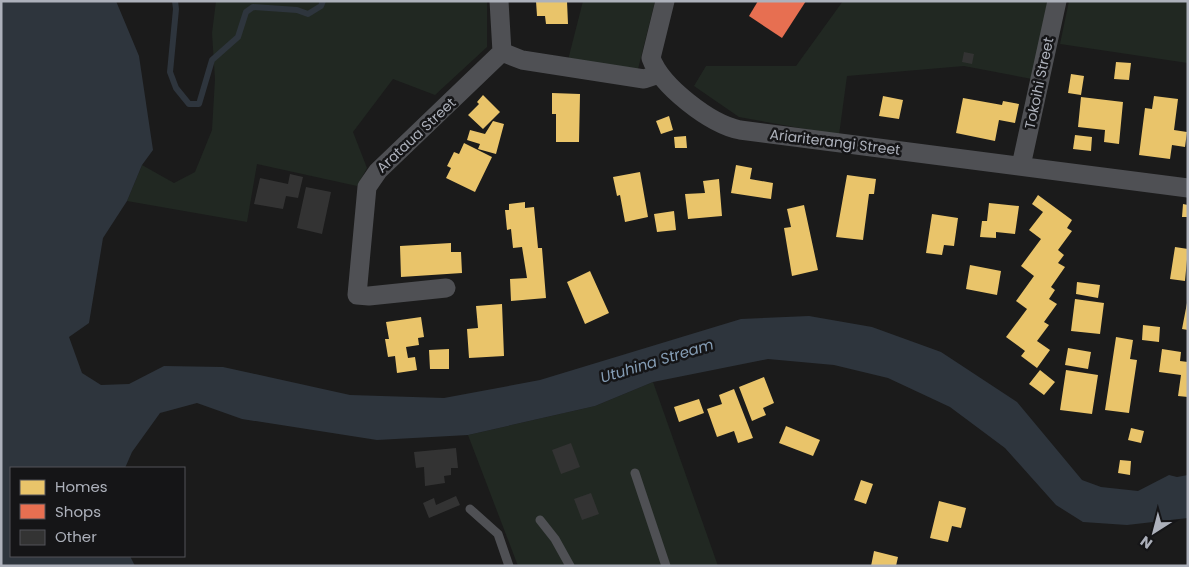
<svg xmlns="http://www.w3.org/2000/svg" width="1189" height="567" viewBox="0 0 1189 567" font-family="Poppins,sans-serif">
  <style>
    .green { fill: #212822 }
    .water { fill: #2e353d }
    .homes { fill: #e9c46a }
    .shops { fill: #e76f51 }
    .lines { fill: none; stroke-linecap: round; stroke-linejoin: round }
    .stream { stroke: #2e353d; stroke-width: 6 }
    .building { fill: #333 }
    .lane { stroke: #4f5054; stroke-width: 9 }
    .street { stroke: #4f5054; stroke-width: 19 }
    .labels { text-anchor: middle; stroke-width: 5; stroke-linejoin: round; paint-order: stroke }
    .street-label { font-size: 14px; fill: #adb1bb; stroke: #151517 }
    .water-label { font-size: 15px; font-style: italic; fill: #859db5; stroke: #151517 }
  </style>
  <rect width="100%" height="100%" fill="#1b1b1b"/>
  <path class="green" d="M 216,1 L 487,1 L 487,47 L 435,95 L 393,79 L 353,132 L 367,168 L 357,186 L 257,164 L 247,222 L 127,201 L 142,165 L 174,183 L 195,172 L 212,130 L 215,79 L 212,33 Z
    M 583,1 L 655,1 L 638,69 L 568,60 Z
    M 843,1 L 1048,1 L 1032,79 L 964,66 L 847,76 L 839,135 L 739,117 L 694,86 L 706,66 L 796,66 Z
    M 1069,1 L 1188,1 L 1188,63 L 1060,44 Z
    M 653,382 L 718,566 L 518,566 L 468,435 L 595,406 Z"/>
  <path class="water" d="M 1,1 L 116,1 L 139,56 L 153,150 L 142,165 L 127,201 L 103,238 L 89,323 L 69,337 L 82,373 L 101,385 L 129,384 L 164,366 L 223,367 L 350,395 L 444,398 L 540,380 L 741,319 L 809,316 L 872,327 L 941,352 L 1017,402 L 1082,480 L 1101,487 L 1138,491 L 1169,475 L 1177,477 L 1188,475 L 1188,518 L 1127,525 L 1083,522 L 1056,505 L 1005,448 L 950,407 L 888,378 L 834,365 L 768,359 L 653,382 L 595,406 L 468,435 L 377,440 L 242,419 L 197,403 L 160,413 L 132,452 L 125,468 L 11,468 L 11,556 L 130,556 L 135,566 L 1,566 Z"/>
  <path class="homes" d="M 536,1 L 567,1 L 568,24 L 546,24 L 545,16 L 537,16 Z
    M 1116,62 L 1131,63 L 1129,80 L 1114,79 Z
    M 1071,74 L 1084,76 L 1081,95 L 1068,93 Z
    M 552,93 L 580,94 L 579,142 L 556,142 L 556,114 L 552,114 Z
    M 483,95 L 500,112 L 483,129 L 468,115 L 479,104 L 477,102 Z
    M 883,96 L 903,100 L 899,119 L 879,116 Z
    M 1154,96 L 1178,99 L 1174,130 L 1187,132 L 1185,147 L 1172,145 L 1170,159 L 1139,155 L 1145,108 L 1152,109 Z
    M 1081,97 L 1123,102 L 1119,144 L 1104,142 L 1105,130 L 1078,127 Z
    M 963,98 L 1002,105 L 1003,101 L 1019,104 L 1015,123 L 999,120 L 995,141 L 956,133 Z
    M 669,116 L 673,130 L 661,134 L 656,121 Z
    M 493,121 L 504,124 L 496,154 L 478,149 L 480,144 L 467,140 L 470,130 L 485,134 Z
    M 1075,135 L 1092,137 L 1091,151 L 1073,149 Z
    M 686,136 L 687,148 L 675,148 L 674,137 Z
    M 464,143 L 492,157 L 475,192 L 446,178 L 451,168 L 447,166 L 454,152 L 459,154 Z
    M 736,165 L 752,168 L 750,179 L 773,183 L 771,199 L 731,193 Z
    M 640,172 L 648,217 L 625,222 L 620,195 L 617,196 L 613,177 Z
    M 847,175 L 876,179 L 874,194 L 869,194 L 863,240 L 836,237 Z
    M 719,179 L 722,216 L 688,219 L 685,194 L 705,193 L 703,181 Z
    M 1038,195 L 1072,220 L 1067,228 L 1072,231 L 1058,250 L 1064,255 L 1058,263 L 1065,267 L 1051,287 L 1055,290 L 1049,299 L 1057,304 L 1044,322 L 1049,325 L 1037,341 L 1050,350 L 1037,368 L 1021,356 L 1025,351 L 1006,337 L 1027,309 L 1016,301 L 1034,276 L 1021,266 L 1041,239 L 1029,230 L 1043,212 L 1032,204 Z
    M 525,202 L 525,208 L 534,207 L 538,248 L 542,248 L 546,298 L 511,301 L 510,279 L 527,278 L 522,247 L 513,248 L 511,229 L 507,230 L 505,210 L 509,210 L 509,204 Z
    M 989,203 L 1019,206 L 1015,234 L 996,232 L 996,238 L 980,237 L 982,221 L 987,221 Z
    M 1183,204 L 1188,205 L 1188,217 L 1182,217 Z
    M 804,205 L 818,270 L 792,276 L 784,228 L 791,227 L 787,209 Z
    M 674,211 L 676,230 L 657,232 L 654,214 Z
    M 932,214 L 958,218 L 954,246 L 944,245 L 942,255 L 926,253 Z
    M 451,243 L 451,252 L 461,252 L 462,273 L 401,277 L 400,246 Z
    M 1175,247 L 1188,249 L 1185,281 L 1170,279 Z
    M 970,265 L 1001,271 L 997,295 L 966,289 Z
    M 590,271 L 609,313 L 585,324 L 567,282 Z
    M 1077,282 L 1100,285 L 1098,298 L 1076,294 Z
    M 1075,299 L 1104,303 L 1100,334 L 1071,331 Z
    M 1187,303 L 1188,303 L 1188,330 L 1182,329 Z
    M 502,304 L 504,356 L 469,358 L 467,329 L 478,328 L 476,306 Z
    M 421,317 L 424,337 L 418,338 L 419,345 L 406,347 L 408,358 L 415,357 L 417,370 L 397,373 L 395,356 L 388,357 L 385,339 L 389,339 L 386,322 Z
    M 1143,325 L 1160,327 L 1159,342 L 1142,340 Z
    M 1116,337 L 1133,340 L 1130,359 L 1137,360 L 1129,413 L 1105,410 Z
    M 1068,348 L 1091,352 L 1088,369 L 1065,365 Z
    M 449,349 L 449,369 L 430,369 L 429,350 Z
    M 1162,349 L 1181,352 L 1180,361 L 1188,362 L 1188,397 L 1178,396 L 1181,375 L 1159,372 Z
    M 1040,370 L 1055,382 L 1044,395 L 1029,384 Z
    M 1066,370 L 1098,375 L 1092,414 L 1060,410 Z
    M 764,377 L 774,403 L 763,408 L 766,415 L 752,421 L 739,387 Z
    M 734,389 L 753,438 L 738,443 L 734,431 L 717,437 L 707,409 L 722,404 L 719,395 Z
    M 699,399 L 704,413 L 679,422 L 674,407 Z
    M 786,426 L 820,440 L 813,456 L 779,443 Z
    M 1131,428 L 1144,431 L 1141,443 L 1128,440 Z
    M 1120,460 L 1131,461 L 1130,475 L 1118,473 Z
    M 861,480 L 873,484 L 866,504 L 854,500 Z
    M 939,501 L 966,508 L 961,528 L 952,526 L 948,542 L 930,538 Z
    M 874,551 L 898,557 L 896,566 L 871,566 Z"/>
  <path class="shops" d="M 758,1 L 806,1 L 782,38 L 749,16 Z"/>
  <g class="lines">
    <path class="stream" d="M 175,1 L 176,9 L 170,72 L 176,88 L 189,104 L 199,104 L 212,60 L 238,37 L 246,12 L 253,7 L 297,10 L 308,14 L 321,6 L 323,1"/>
  </g>
  <path class="building" d="M 964,52 L 974,54 L 972,64 L 962,62 Z
    M 290,174 L 303,177 L 298,198 L 286,196 L 283,209 L 254,204 L 260,178 L 288,184 Z
    M 306,187 L 331,192 L 322,234 L 297,228 Z
    M 571,443 L 580,467 L 561,474 L 552,450 Z
    M 456,448 L 458,468 L 451,468 L 451,475 L 444,476 L 445,483 L 425,486 L 424,467 L 416,468 L 414,452 Z
    M 591,493 L 599,514 L 582,520 L 574,499 Z
    M 456,496 L 460,505 L 429,518 L 423,503 L 434,498 L 436,505 Z"/>
  <g class="lines">
    <path class="lane" d="M 635,473 L 666,566
      M 470,509 L 498,534 L 509,566
      M 540,520 L 555,539 L 570,566"/>
    <path class="street" d="M 499,1 L 502,52
      M 665,1 L 651,58 C 661,86 710,124 740,130 L 1188,188
      M 502,52 L 522,60 L 644,79 L 659,74
      M 1021,166 L 1057,1
      M 446,288 L 369,296 L 357,295 L 367,187 L 378,171 L 502,52"/>
  </g>
  <g class="labels">
    <g class="street-label">
      <text transform="translate(1039 83) rotate(-78)" y="5">Tokoihi Street</text>
      <text transform="translate(416 135) rotate(-43)" y="5">Arataua Street</text>
      <text transform="translate(835 142) rotate(7)" y="5">Ariariterangi Street</text>
    </g>
    <g class="water-label">
      <text transform="translate(657 361) rotate(-17)" y="5">Utuhina Stream</text>
    </g>
  </g>
  <rect width="1189" height="567" fill="none" stroke="#adb1bb" stroke-width="5"/>
  <rect x="10" y="467" width="175" height="90" fill="#151517" stroke="#525359"/>
  <rect x="20" y="480" width="25" height="15" fill="#e9c46a" stroke="#525359"/>
  <text x="55" y="492" font-size="15" fill="#adb1bb">Homes</text>
  <rect x="20" y="504" width="25" height="15" fill="#e76f51" stroke="#525359"/>
  <text x="55" y="517" font-size="15" fill="#adb1bb">Shops</text>
  <rect x="20" y="530" width="25" height="15" fill="#333333" stroke="#525359"/>
  <text x="55" y="542" font-size="15" fill="#adb1bb">Other</text>
  <g transform="translate(1154 532) rotate(216)" stroke="#151517" stroke-width="4" paint-order="stroke">
  <path d="M0-4L9 19L0 12L-9 19Z" fill="#adb1bb"/>
  <text y="-8" font-size="14" font-weight="bold" text-anchor="middle" fill="#adb1bb">N</text>
  </g>
</svg>
